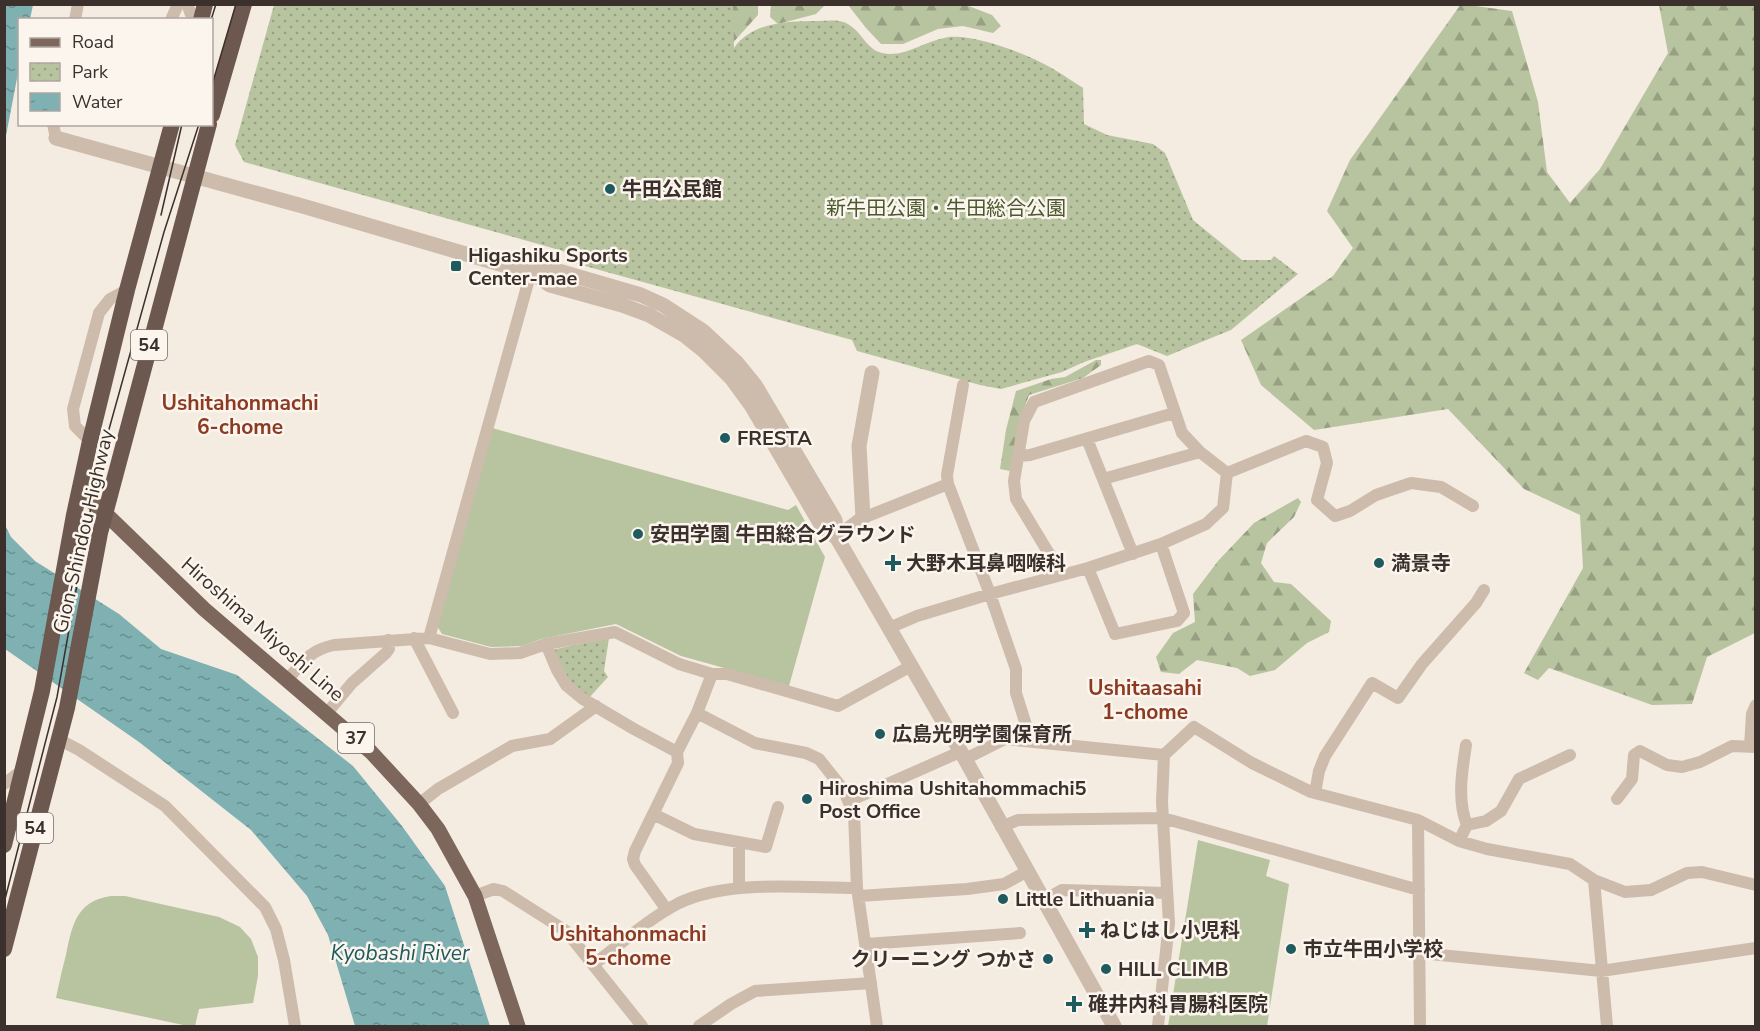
<svg xmlns="http://www.w3.org/2000/svg" width="1760" height="1031" viewBox="0 0 1760 1031" font-family="'Nunito Sans','Noto Sans JP',sans-serif">
  <style>
    .forest { fill: url(#forest-firs) }
    .park { fill: url(#park-dots) }
    .pitch { fill: #b8c4a0 }
    .water { fill: url(#water-ripples) }
    .lines { fill: none; stroke-linecap: round; stroke-linejoin: round }
    .minor { stroke: #cdbbac; stroke-width: 12 }
    .tertiary { stroke: #cdbbac; stroke-width: 15 }
    .primary { stroke: #7d675c; stroke-width: 15 }
    .trunk { stroke: #6c584f; stroke-width: 16 }
    .tram { stroke: #3b302b; stroke-width: 1.5 }
    .poi-dot { fill: #1f5a5e; stroke: #fbf5ee; stroke-width: 2 }
    .labels { text-anchor: middle; stroke-width: 5; stroke-linejoin: round; paint-order: stroke }
    .shield { fill: #fbf5ee; stroke: #756b66; stroke-width: 1.5 }
    .shield-label { font-size: 18px; font-weight: bold; fill: #3b302b }
    .poi-label { font-size: 20px; font-weight: bold; fill: #3b302b; stroke: #fbf5ee; text-anchor: start }
    .park-label { font-size: 20px; fill: #4a5a2e; stroke: #fbf5ee }
    .street-label { font-size: 20px; fill: #3b302b; stroke: #fbf5ee }
    .neighbourhood-label { font-size: 21px; font-weight: bold; fill: #8c3b22; stroke: #fbf5ee }
    .water-label { font-size: 21px; font-style: italic; fill: #1f5a5e; stroke: #fbf5ee }
  </style>
  <defs>
    <pattern id="forest-firs" width="22" height="20" patternUnits="userSpaceOnUse" patternTransform="scale(1.5)"><rect width="22" height="20" fill="#b8c4a0"/><path d="M5 1l3.5 6h-7zM16 11l3.5 6h-7z" fill="#97a083"/></pattern>
    <pattern id="park-dots" width="8" height="8" patternUnits="userSpaceOnUse" patternTransform="scale(1.5)"><rect width="8" height="8" fill="#b8c4a0"/><path d="M2 2h.1M6 6h.1" fill="none" stroke="#97a083" stroke-width="1.8" stroke-linecap="round"/></pattern>
    <pattern id="water-ripples" width="26" height="14" patternUnits="userSpaceOnUse" patternTransform="scale(1.5)"><rect width="26" height="14" fill="#7fb0b2"/><path d="M2 4q2-2 4 0t4 0M15 11q2-2 4 0t4 0" fill="none" stroke="#699091"/></pattern>
  </defs>
  <rect width="100%" height="100%" fill="#f4ebe1"/>
  <path class="forest" d="M 1461,4 L 1512,11 L 1538,102 L 1547,172 L 1570,203 L 1600,169 L 1668,53 L 1659,5 L 1755,5 L 1755,633 L 1707,657 L 1692,704 L 1652,705 L 1549,668 L 1538,680 L 1524,673 L 1583,568 L 1580,515 L 1524,489 L 1448,409 L 1314,430 L 1261,385 L 1241,340 L 1333,276 L 1353,248 L 1327,211 L 1350,160 Z
    M 722,5 L 758,5 L 758,15 L 730,46 L 713,128 Z
    M 771,5 L 771,4 L 825,5 L 816,14 L 778,24 L 770,17 Z
    M 848,5 L 966,5 L 992,15 L 1001,26 L 993,33 L 963,26 L 938,29 L 903,44 L 881,44 L 866,28 Z
    M 1096,360 L 1101,360 L 1101,365 L 1083,378 L 1029,395 L 1020,421 L 1010,471 L 1000,469 L 1006,430 L 1016,391 L 1051,379 L 1065,377 Z
    M 1298,498 L 1301,502 L 1294,517 L 1267,543 L 1261,563 L 1274,582 L 1291,584 L 1331,621 L 1329,632 L 1307,643 L 1275,670 L 1250,676 L 1237,668 L 1197,660 L 1179,674 L 1161,672 L 1156,657 L 1173,633 L 1195,622 L 1193,594 L 1218,561 L 1254,523 Z"/>
  <path class="park" d="M 274,5 L 733,5 L 734,48 C 752,22 788,21 817,21 C 830,21 842,18 852,27 C 863,35 868,50 882,53 C 904,58 923,42 944,38 C 966,32 1019,51 1040,62 C 1055,69 1069,79 1083,88 L 1084,124 L 1107,135 L 1153,144 L 1165,153 L 1193,220 L 1242,260 L 1271,260 L 1274,256 L 1298,274 L 1231,330 L 1184,349 L 1167,356 L 1137,344 L 1084,362 L 1062,372 L 1001,389 L 980,385 L 857,351 L 852,340 L 567,261 L 569,253 L 542,245 L 244,162 L 235,145 Z
    M 609,638 L 604,671 L 608,677 L 588,699 L 575,689 L 551,650 Z"/>
  <path class="pitch" d="M 492,428 L 788,510 L 796,505 L 825,557 L 789,686 L 681,656 L 616,624 L 541,639 L 522,646 L 491,647 L 442,634 L 437,626 Z
    M 1198,840 L 1270,860 L 1266,876 L 1289,884 L 1267,1026 L 1168,1026 Z
    M 111,896 L 125,896 L 219,917 L 240,927 L 251,939 L 258,957 L 258,976 L 253,1003 L 199,1009 L 195,1026 L 188,1026 L 56,998 C 59,984 62,969 66,955 C 72,926 76,901 111,896 Z"/>
  <path class="water" d="M 5,4 L 33,5 L 30,19 L 20,20 L 19,68 L 5,141 Z
    M 4,523 L 11,537 L 35,561 L 119,614 L 161,649 L 237,675 L 353,766 L 402,826 L 445,886 L 490,1026 L 355,1026 L 328,935 L 307,896 L 251,830 L 139,742 L 5,649 Z"/>
  <g class="lines">
    <path class="minor" d="M 187,4 L 193,20
      M 75,20 L 78,4
      M 171,20 L 178,4
      M 53,124 L 56,138
      M 963,385 L 947,475 L 948,484 L 990,594 L 1016,669 L 1016,693 L 1031,741
      M 1087,439 L 1133,554
      M 90,441 L 75,426 L 73,409 L 99,313 L 110,299 L 127,290
      M 1018,456 L 1030,455 L 1174,413
      M 1227,473 L 1306,441 L 1323,447 L 1327,463 L 1317,500 L 1335,516 L 1350,511 L 1376,495 L 1411,483 L 1441,487 L 1473,506
      M 1103,479 L 1200,452
      M 863,518 L 948,484
      M 1088,568 L 1115,634 L 1177,621 L 1184,613 L 1161,544
      M 889,628 L 917,616 L 990,594 L 1088,568 L 1161,544 L 1206,524 L 1223,508 L 1227,473 L 1200,452 L 1182,433 L 1159,365 L 1149,361 L 1034,402 L 1024,421 L 1014,481 L 1016,499 L 1048,552 L 1065,573
      M 414,638 L 453,713
      M 429,638 L 531,272
      M 546,644 L 557,670 L 566,685 L 583,699 L 634,729 L 677,752
      M 712,674 L 697,713 L 755,743 L 806,753 L 819,759 L 843,789 L 854,814 L 857,888 L 877,1026
      M 287,680 C 303,662 310,650 334,645 L 429,638 L 490,654 L 520,653 L 546,644 L 615,632 L 679,664 L 712,674 L 727,674 L 838,706 L 911,666
      M 327,713 L 352,683 L 386,653 L 389,649 L 388,640
      M 58,739 L 79,750 L 165,806 L 265,907 L 276,929 L 284,960 L 295,1026
      M 1750,746 L 1752,714 L 1756,705
      M 965,759 L 1005,739 L 1164,755 L 1194,727 L 1252,763 L 1311,792 L 1418,820 L 1459,841 L 1487,849 L 1570,864 L 1594,880 L 1625,892 L 1651,890 L 1687,873 L 1702,872 L 1756,885
      M 4,784 L 24,769
      M 1315,793 L 1319,771 L 1325,756 L 1372,683 L 1398,698 L 1422,664 L 1476,603 L 1484,590
      M 1617,799 L 1632,779 L 1634,755 L 1640,751 L 1667,765 L 1682,767 L 1700,762 L 1732,746 L 1756,747
      M 849,801 L 960,752
      M 419,804 L 438,789 L 512,746 L 550,739 L 596,706
      M 653,814 L 694,834 L 766,847 L 778,807
      M 1418,820 L 1420,1026
      M 1467,825 L 1486,821 L 1501,811 L 1519,779 L 1570,755
      M 1001,827 L 1018,820 L 1163,818 L 1419,890
      M 1459,841 L 1467,825 C 1457,801 1462,770 1466,745
      M 1594,880 L 1607,1026
      M 739,887 L 739,842
      M 475,896 L 494,889 L 503,891 L 566,931 L 642,1026
      M 859,896 L 967,889 L 1004,884 L 1026,872
      M 1043,901 L 1062,890 L 1167,893
      M 667,910 L 635,865 L 633,859 L 635,851 L 678,763 L 677,752 L 697,713
      M 866,944 L 1020,933
      M 1420,953 L 1601,971 L 1756,948
      M 593,965 C 621,944 648,919 679,903 C 729,879 803,888 857,888
      M 699,1026 L 731,1004 L 755,991 L 871,983
      M 1158,1026 L 1169,923 L 1162,802 L 1164,755"/>
    <path class="tertiary" d="M 56,138 L 306,207 L 510,267 L 531,272 L 555,270 L 641,295 L 663,305 L 703,331 L 737,363 L 755,385 L 835,520 L 837,538
      M 531,272 L 550,285 L 622,305 L 649,315 L 684,335 L 704,351 L 732,379 L 751,405 L 823,528 L 837,538 L 965,759 L 1114,1026
      M 837,538 L 863,518 L 859,446 L 872,373"/>
    <path class="primary" d="M 80,492 L 105,513 L 204,609 L 371,752 L 419,804 L 438,829 L 475,896 L 518,1026"/>
    <path class="trunk" d="M 201,20 L 205,4
      M 212,115 L 244,4
      M 4,845 L 42,691 L 74,515 L 90,441 L 127,290 L 172,124
      M 4,949 L 67,708 L 100,533 L 209,124"/>
    <path class="tram" d="M 211,20 L 216,4
      M 212,85 L 236,4
      M 161,215 L 182,124
      M 4,903 L 57,697 L 90,512 L 106,440 L 164,232 L 199,124"/>
  </g>
  <g class="poi-dot">
    <circle cx="610" cy="189" r="6"/>
    <rect x="450" y="260" width="12" height="12" rx="3"/>
    <circle cx="725" cy="438" r="6"/>
    <circle cx="638" cy="534" r="6"/>
    <path d="M890 554h6v6h6v6h-6v6h-6v-6h-6v-6h6z"/>
    <circle cx="1379" cy="563" r="6"/>
    <circle cx="880" cy="734" r="6"/>
    <circle cx="807" cy="799" r="6"/>
    <circle cx="1003" cy="899" r="6"/>
    <path d="M1084 921h6v6h6v6h-6v6h-6v-6h-6v-6h6z"/>
    <circle cx="1291" cy="949" r="6"/>
    <circle cx="1048" cy="959" r="6"/>
    <circle cx="1106" cy="969" r="6"/>
    <path d="M1071 995h6v6h6v6h-6v6h-6v-6h-6v-6h6z"/>
  </g>
  <g class="labels">
    <g class="shield">
      <rect x="131" y="330" width="36" height="30" rx="4.5"/>
      <rect x="338" y="723" width="36" height="30" rx="4.5"/>
      <rect x="17" y="813" width="36" height="30" rx="4.5"/>
    </g>
    <g class="shield-label">
      <text x="149" y="351">54</text>
      <text x="356" y="744">37</text>
      <text x="35" y="834">54</text>
    </g>
    <g class="poi-label">
      <text x="622" y="196">牛田公民館</text>
      <text x="468" y="262">Higashiku Sports<tspan x="468" dy="23">Center-mae</tspan></text>
      <text x="737" y="445">FRESTA</text>
      <text x="650" y="541">安田学園 牛田総合グラウンド</text>
      <text x="906" y="570">大野木耳鼻咽喉科</text>
      <text x="1391" y="570">満景寺</text>
      <text x="892" y="741">広島光明学園保育所</text>
      <text x="819" y="795">Hiroshima Ushitahommachi5<tspan x="819" dy="23">Post Office</tspan></text>
      <text x="1015" y="906">Little Lithuania</text>
      <text x="1100" y="937">ねじはし小児科</text>
      <text x="1303" y="956">市立牛田小学校</text>
      <text x="1036" y="966" text-anchor="end">クリーニング つかさ</text>
      <text x="1118" y="976">HILL CLIMB</text>
      <text x="1088" y="1011">碓井内科胃腸科医院</text>
    </g>
    <g class="park-label">
      <text x="946" y="215">新牛田公園・牛田総合公園</text>
    </g>
    <g class="street-label">
      <text transform="translate(83 531) rotate(-77)" y="7">Gion-Shindou Highway</text>
      <text transform="translate(263 629) rotate(41)" y="7">Hiroshima Miyoshi Line</text>
    </g>
    <g class="neighbourhood-label">
      <text x="240" y="410">Ushitahonmachi<tspan x="240" dy="24">6-chome</tspan></text>
      <text x="1145" y="695">Ushitaasahi<tspan x="1145" dy="24">1-chome</tspan></text>
      <text x="628" y="941">Ushitahonmachi<tspan x="628" dy="24">5-chome</tspan></text>
    </g>
    <g class="water-label">
      <text x="400" y="960">Kyobashi River</text>
    </g>
  </g>
  <rect width="1760" height="1031" fill="none" stroke="#3b302b" stroke-width="12"/>
  <rect x="18" y="18" width="195" height="108" fill="#fbf5ee" stroke="#aea6a0" stroke-width="1.5"/>
  <rect x="30" y="38" width="30" height="9" fill="#7d675c" stroke="#aea6a0" stroke-width="1.5"/>
  <text x="72" y="48" font-size="18" fill="#3b302b">Road</text>
  <rect x="30" y="63" width="30" height="18" fill="url(#park-dots)" stroke="#aea6a0" stroke-width="1.5"/>
  <text x="72" y="78" font-size="18" fill="#3b302b">Park</text>
  <rect x="30" y="93" width="30" height="18" fill="url(#water-ripples)" stroke="#aea6a0" stroke-width="1.5"/>
  <text x="72" y="108" font-size="18" fill="#3b302b">Water</text>
</svg>
